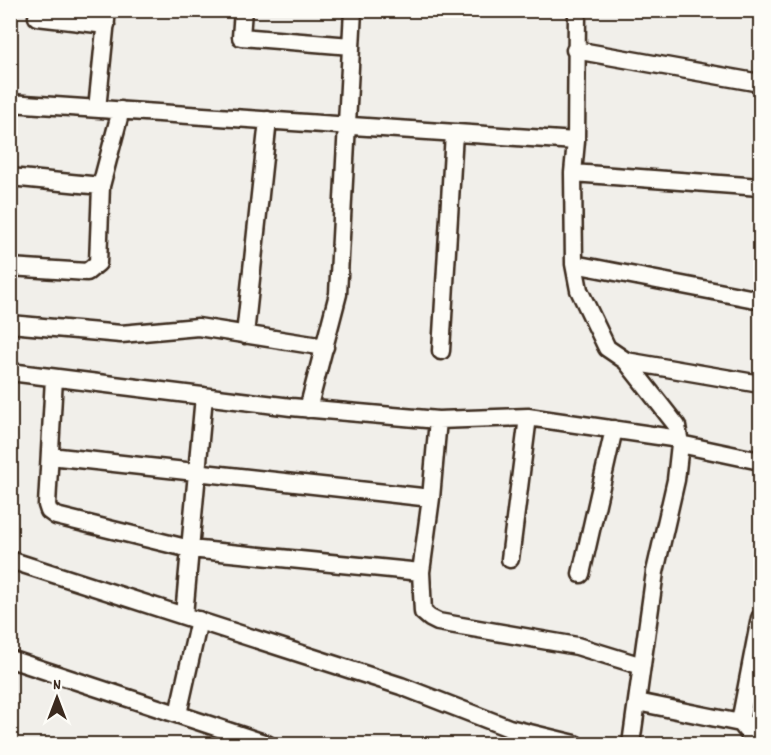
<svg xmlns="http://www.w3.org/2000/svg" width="771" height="755" viewBox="0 0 771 755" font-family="Dekko,sans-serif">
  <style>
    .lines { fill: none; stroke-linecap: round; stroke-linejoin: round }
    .minor-casing { stroke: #3b2a1e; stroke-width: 21 }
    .minor { stroke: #fdfcf7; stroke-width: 16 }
  </style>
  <rect width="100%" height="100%" fill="#f1efea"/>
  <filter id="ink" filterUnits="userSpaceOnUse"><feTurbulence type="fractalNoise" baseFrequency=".0167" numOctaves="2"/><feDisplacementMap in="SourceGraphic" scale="12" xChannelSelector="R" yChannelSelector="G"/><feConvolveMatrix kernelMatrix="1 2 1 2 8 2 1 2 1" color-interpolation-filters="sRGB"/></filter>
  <g filter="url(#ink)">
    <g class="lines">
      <g class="minor-casing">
        <path id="minor" d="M 243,10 L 241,37 L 351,46
          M 577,10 L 576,141 L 573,173 L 574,264 L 579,290 L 607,348 L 626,361 L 677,426 L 680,444 L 676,480 L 655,572 L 631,744
          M 37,17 L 106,25
          M 575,50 L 760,83
          M 10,103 L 576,141
          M 97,109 L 107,10
          M 573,173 L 760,187
          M 10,177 L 101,186
          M 574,264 L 760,300
          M 10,267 L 87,272 L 98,263 L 101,186 L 121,110
          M 10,324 L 121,334 L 198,327 L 325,347
          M 245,335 L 268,120
          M 441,351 L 454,133
          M 626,361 L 760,384
          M 10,372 L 291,407 L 438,420 L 528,417 L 679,439
          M 54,378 L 47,505 L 49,511 L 56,516 L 190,549 L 421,572
          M 308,409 L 338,294 L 353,10
          M 438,420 L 431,498 L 421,572 L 423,612 L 430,618 L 438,622 L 577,646 L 642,666
          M 680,444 L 760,461
          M 50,456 L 431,498
          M 510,559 L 528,417
          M 10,560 L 401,686 L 509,728 L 575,744
          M 581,574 L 614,429
          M 184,615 L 204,396
          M 10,659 L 267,744
          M 637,702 L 760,727
          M 178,714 L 199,620
          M 757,744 L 740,722 L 760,618"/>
      </g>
      <use href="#minor" class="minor"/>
    </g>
  </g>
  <rect width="771" height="755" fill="none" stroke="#fdfcf7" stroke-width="36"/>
  <rect x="18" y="18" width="735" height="719" fill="none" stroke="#3b2a1e" stroke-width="2" filter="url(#ink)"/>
  <g transform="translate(57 698)" stroke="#fdfcf7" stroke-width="4.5" paint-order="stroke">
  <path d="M0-4.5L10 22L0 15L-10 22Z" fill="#3b2a1e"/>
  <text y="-9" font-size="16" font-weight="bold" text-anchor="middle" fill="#3b2a1e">N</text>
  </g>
</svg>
